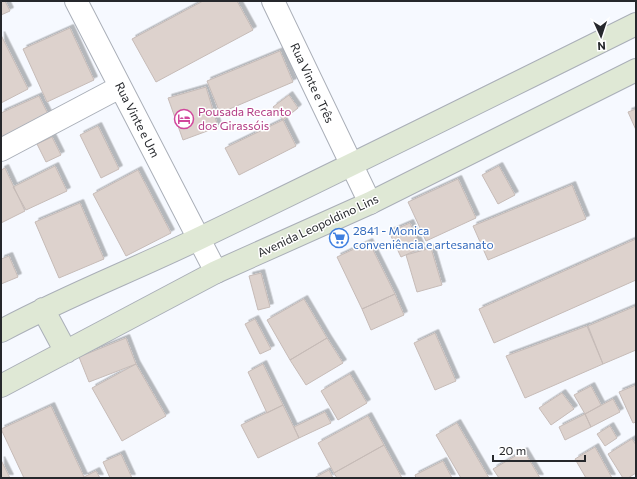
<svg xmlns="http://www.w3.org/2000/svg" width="637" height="479" viewBox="0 0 637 479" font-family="Commissioner,sans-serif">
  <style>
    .building { fill: #ddd2cd; stroke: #c6bbb7; filter: url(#shadow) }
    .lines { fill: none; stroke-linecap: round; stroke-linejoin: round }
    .street-casing { stroke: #aaafb8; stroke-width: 24 }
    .secondary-casing { stroke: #aaafb8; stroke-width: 24 }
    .street { stroke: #fff; stroke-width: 22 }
    .secondary { stroke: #dfe8d5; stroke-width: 22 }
    .labels { text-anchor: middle; stroke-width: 3; stroke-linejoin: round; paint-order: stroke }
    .street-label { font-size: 12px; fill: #26282c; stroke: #fff }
    .hotel-label { font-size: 12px; fill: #b23c85; stroke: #fff; text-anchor: start }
    .shop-label { font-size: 12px; fill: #366cbe; stroke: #fff; text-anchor: start }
  </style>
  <defs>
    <filter id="shadow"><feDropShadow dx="3.5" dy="-3.5" stdDeviation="0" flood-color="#0004"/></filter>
  </defs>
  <rect width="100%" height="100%" fill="#f6f9ff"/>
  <path class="building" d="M 1,1 L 5,1 L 10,11 L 1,15 Z
    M 203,1 L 237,1 L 253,30 L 156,82 L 132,39 Z
    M 70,28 L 94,80 L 47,102 L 23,49 Z
    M 1,35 L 28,89 L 1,103 Z
    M 280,51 L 293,82 L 220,113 L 207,81 Z
    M 206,87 L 218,127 L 183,140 L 168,98 Z
    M 289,95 L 298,108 L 283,120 L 273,107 Z
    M 39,96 L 50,118 L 1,144 L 1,113 Z
    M 636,109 L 636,130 L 628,112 Z
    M 283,120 L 296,146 L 239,175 L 225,148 Z
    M 98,126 L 119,169 L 101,178 L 80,135 Z
    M 52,137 L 61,155 L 46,162 L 37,144 Z
    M 55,166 L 67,191 L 26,210 L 13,187 Z
    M 499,166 L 515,195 L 498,204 L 482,175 Z
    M 5,168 L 25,211 L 1,223 L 1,170 Z
    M 138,170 L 171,233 L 126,256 L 93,194 Z
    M 458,179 L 476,218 L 426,241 L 408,202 Z
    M 572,185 L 586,219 L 488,260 L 473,226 Z
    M 80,203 L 104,259 L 59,278 L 35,222 Z
    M 410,223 L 421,248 L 401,257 L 389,232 Z
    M 636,239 L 636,280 L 494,343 L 479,309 Z
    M 369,242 L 395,294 L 362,309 L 337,257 Z
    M 431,248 L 442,285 L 417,292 L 406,255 Z
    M 9,256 L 18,277 L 1,284 L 1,259 Z
    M 261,273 L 270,307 L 258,310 L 249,276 Z
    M 395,294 L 404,315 L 371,330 L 362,309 Z
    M 304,299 L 327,338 L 290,360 L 267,320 Z
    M 636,306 L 636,350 L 603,364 L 588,326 Z
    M 255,319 L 271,349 L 260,354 L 245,324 Z
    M 587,326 L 603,364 L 525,398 L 506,356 Z
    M 435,333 L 456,381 L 435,390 L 414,343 Z
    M 126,338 L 136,364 L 89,382 L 79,357 Z
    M 327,338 L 343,363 L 306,385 L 290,360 Z
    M 136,364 L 166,416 L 122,441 L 92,388 Z
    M 263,364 L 283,405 L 267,413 L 248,372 Z
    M 350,374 L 367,403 L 338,420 L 321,391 Z
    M 636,385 L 636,422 L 633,423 L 619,392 Z
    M 591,386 L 601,405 L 585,414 L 574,395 Z
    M 562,393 L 574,409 L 551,425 L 539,408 Z
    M 613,399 L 620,412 L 591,427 L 585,414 Z
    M 283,405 L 299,438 L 258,458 L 241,425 Z
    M 51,406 L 84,477 L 82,478 L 24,478 L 1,429 Z
    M 325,412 L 331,423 L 299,438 L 294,427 Z
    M 585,414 L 591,427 L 565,440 L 559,427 Z
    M 368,416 L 384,445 L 334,473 L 318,443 Z
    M 457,423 L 489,478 L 461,478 L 436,435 Z
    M 610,426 L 617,438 L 605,446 L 597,434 Z
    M 632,439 L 636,445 L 636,473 L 628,478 L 623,478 L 608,454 Z
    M 384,445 L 402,478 L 337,478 L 334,473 Z
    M 595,447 L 612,478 L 586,478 L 575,459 Z
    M 524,451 L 540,478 L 499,478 L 493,469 Z
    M 121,454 L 132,478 L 110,478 L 103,462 Z
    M 1,460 L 10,478 L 1,478 Z
    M 443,461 L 452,478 L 416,478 L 415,475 Z
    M 329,470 L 333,478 L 314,478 Z
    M 96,471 L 100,478 L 85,478 L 84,477 Z"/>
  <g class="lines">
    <g class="street-casing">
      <path id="street" d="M 76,1 L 216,272
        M 273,1 L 370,203
        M 1,150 L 120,87"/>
    </g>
    <g class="secondary-casing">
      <path id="secondary" d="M 43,309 L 66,352
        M 1,331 C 66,296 134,270 200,238 C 346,168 491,96 636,24
        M 1,386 L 216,272 L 370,203 L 636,70"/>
    </g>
    <use href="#street" class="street"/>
    <use href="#secondary" class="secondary"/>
  </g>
  <defs>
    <g id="hotel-ring" transform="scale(1)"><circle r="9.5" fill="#fff" stroke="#d1479c" stroke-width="1.5"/><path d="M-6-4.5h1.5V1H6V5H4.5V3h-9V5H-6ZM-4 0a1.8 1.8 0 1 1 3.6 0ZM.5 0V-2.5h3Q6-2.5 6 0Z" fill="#d1479c"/></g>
    <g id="supermarket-ring" transform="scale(1)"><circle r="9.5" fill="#fff" stroke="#3f7fe0" stroke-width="1.5"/><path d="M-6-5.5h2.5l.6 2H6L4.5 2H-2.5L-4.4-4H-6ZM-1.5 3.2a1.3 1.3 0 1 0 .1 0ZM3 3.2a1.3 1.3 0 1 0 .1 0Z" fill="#3f7fe0"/></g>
  </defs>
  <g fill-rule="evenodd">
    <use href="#hotel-ring" x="184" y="119"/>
    <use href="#supermarket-ring" x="339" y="238"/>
  </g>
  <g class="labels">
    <g class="street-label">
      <text transform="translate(312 83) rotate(65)" y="4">Rua Vinte e Três</text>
      <text transform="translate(137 120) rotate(63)" y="4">Rua Vinte e Um</text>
      <text transform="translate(318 226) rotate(-25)" y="4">Avenida Leopoldino Lins</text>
    </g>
    <g class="hotel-label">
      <text x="198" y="116">Pousada Recanto<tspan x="198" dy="14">dos Girassóis</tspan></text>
    </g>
    <g class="shop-label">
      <text x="353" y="235">2841 - Monica<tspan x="353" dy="14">conveniência e artesanato</tspan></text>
    </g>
  </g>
  <rect width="637" height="479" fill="none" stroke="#26282c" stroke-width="4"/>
  <g transform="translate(601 36) rotate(177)" stroke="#ffffff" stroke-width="3" paint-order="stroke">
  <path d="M0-3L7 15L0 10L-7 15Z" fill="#26282c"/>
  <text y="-6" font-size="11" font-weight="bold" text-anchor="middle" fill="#26282c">N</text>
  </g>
  <path d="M493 455v6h92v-6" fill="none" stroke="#26282c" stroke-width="2"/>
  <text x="499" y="455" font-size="12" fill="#26282c" stroke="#ffffff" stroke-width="3" paint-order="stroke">20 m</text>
</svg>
